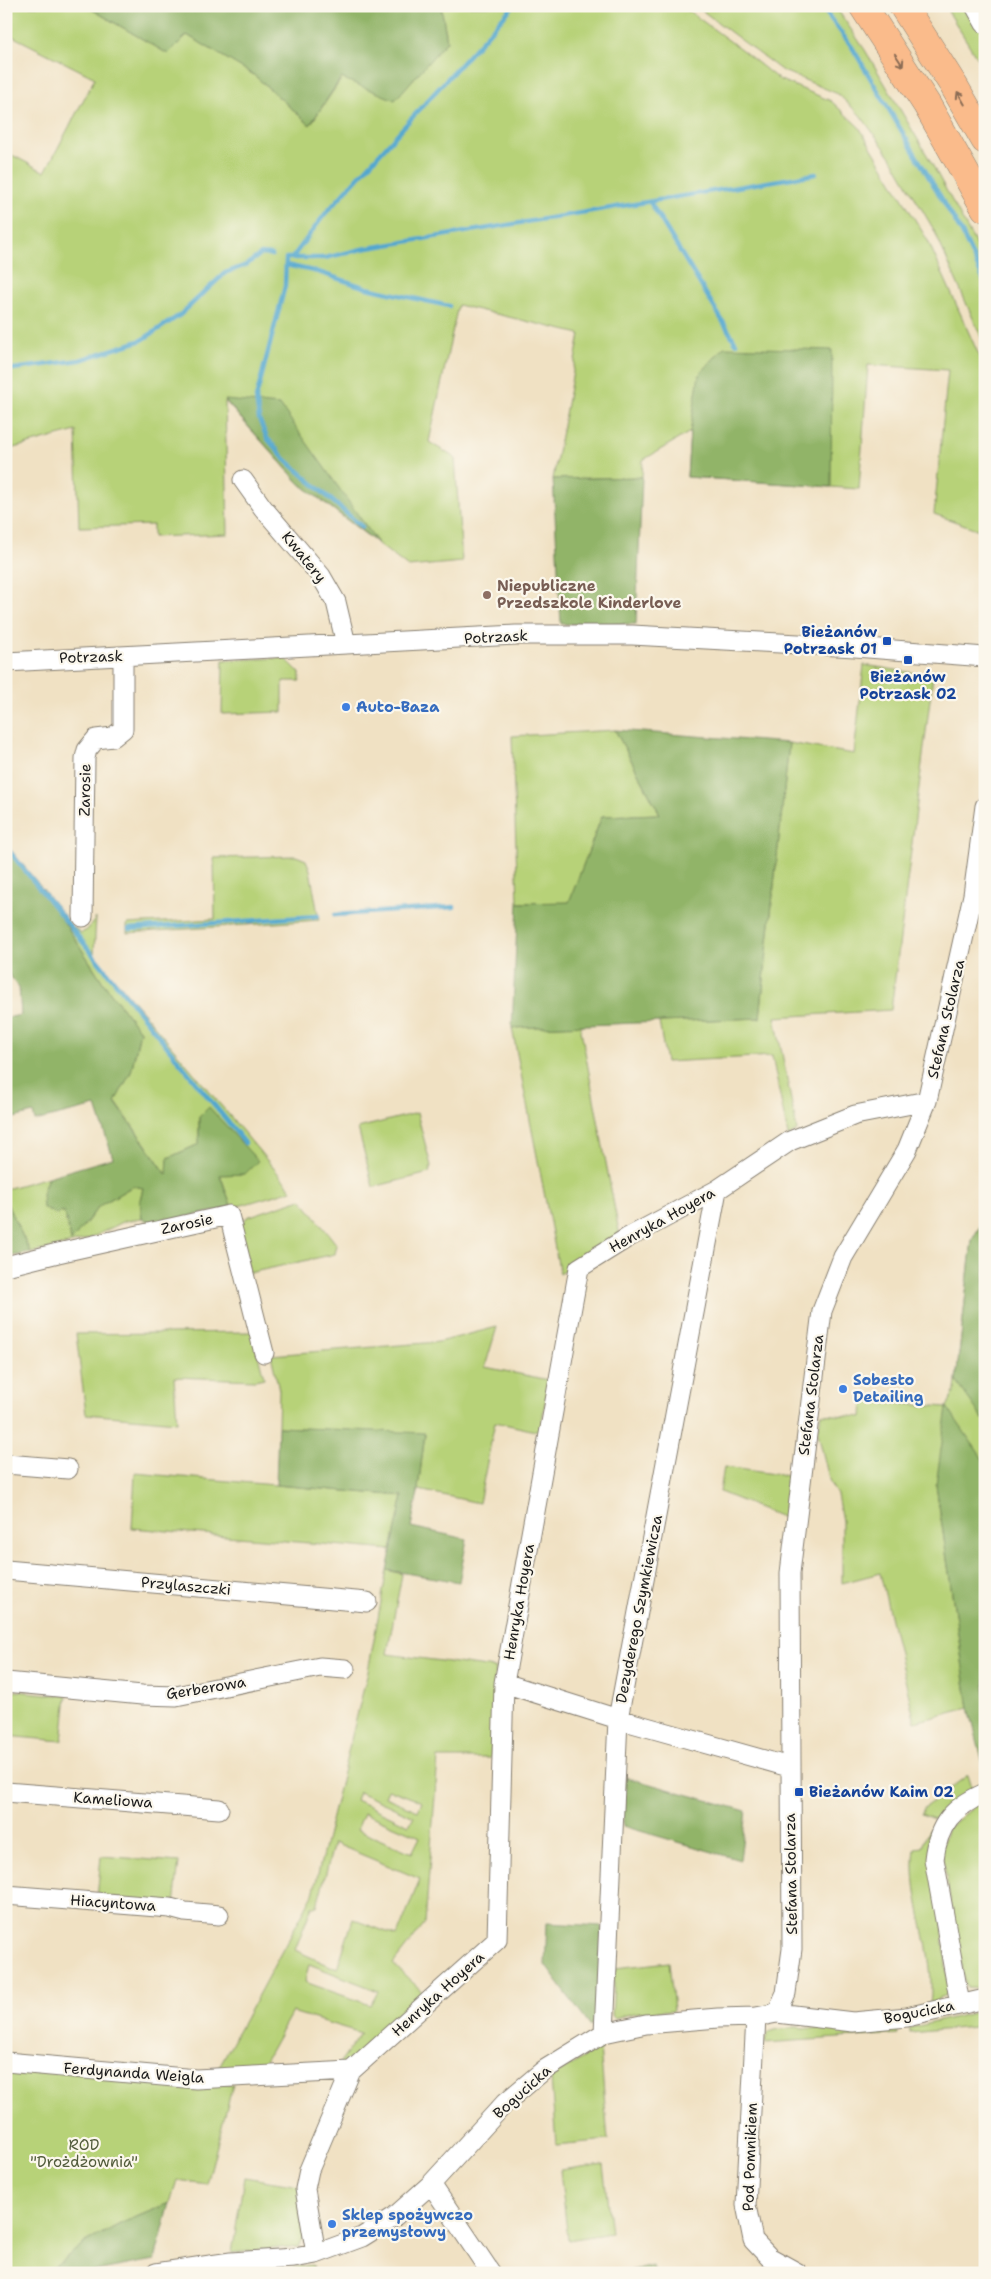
<svg xmlns="http://www.w3.org/2000/svg" width="991" height="2279" viewBox="0 0 991 2279" font-family="'Shantell Sans',sans-serif">
  <style>
    .green { fill: #b7d278; stroke: #6a774a; fill-rule: evenodd }
    .forest { fill: #91b468; stroke: #566842 }
    .lines { fill: none; stroke-linecap: round; stroke-linejoin: round }
    .stream { stroke: #53a7cf; stroke-width: 4.5 }
    .minor-casing { stroke: #867e70; stroke-width: 21 }
    .highway-casing { stroke: #867e70; stroke-width: 29 }
    .minor { stroke: #fff; stroke-width: 19 }
    .highway { stroke: #fabb8b; stroke-width: 28 }
    .oneway { stroke: #8b6c54 }
    .education-dot { fill: #8d6e63; stroke: #fbf7ec; stroke-width: 2 }
    .transit-dot { fill: #1a4fb4; stroke: #fbf7ec; stroke-width: 2 }
    .shop-dot { fill: #3f7fe0; stroke: #fbf7ec; stroke-width: 2 }
    .labels { text-anchor: middle; stroke-width: 4.5; stroke-linejoin: round; paint-order: stroke }
    .street-label { font-size: 15px; fill: #1c1c1c; stroke: #fbf7ec }
    .education-label { font-size: 15px; font-weight: bold; fill: #785e54; stroke: #fbf7ec; text-anchor: start }
    .transit-label { font-size: 15px; font-weight: bold; fill: #164399; stroke: #fbf7ec; text-anchor: end }
    .shop-label { font-size: 15px; font-weight: bold; fill: #366cbe; stroke: #fbf7ec; text-anchor: start }
    .park-label { font-size: 15px; fill: #525c3c; stroke: #fbf7ec }
  </style>
  <rect width="100%" height="100%" fill="#fbf7ec"/>
  <filter id="ink" filterUnits="userSpaceOnUse"><feTurbulence type="fractalNoise" baseFrequency=".02" numOctaves="2"/><feDisplacementMap in="SourceGraphic" scale="10" xChannelSelector="R" yChannelSelector="G"/><feConvolveMatrix kernelMatrix="1 2 1 2 8 2 1 2 1" color-interpolation-filters="sRGB"/></filter>
  <filter id="wash" filterUnits="userSpaceOnUse"><feTurbulence type="fractalNoise" baseFrequency=".0096" numOctaves="4" result="noise"/><feDisplacementMap in="SourceGraphic" scale="20" xChannelSelector="R" yChannelSelector="G"/><feGaussianBlur stdDeviation="1.12" result="paint"/><feColorMatrix in="noise" values="0 0 0 0 0 0 0 0 0 0 0 0 0 0 0 0 0 1.4 0 .05"/><feComposite in="paint" operator="in"/></filter>
  <g filter="url(#wash)">
    <rect width="100%" height="100%" fill="#f0e1c3"/>
    <path class="green" d="M 6,6 L 86,6 L 168,54 L 187,35 L 254,75 L 310,125 L 342,78 L 447,41 L 441,6 L 682,6 L 742,50 L 778,79 L 831,101 L 859,127 L 928,241 L 985,369 L 985,532 L 934,514 L 948,370 L 868,365 L 859,489 L 687,477 L 690,432 L 643,460 L 642,477 L 553,479 L 580,334 L 458,305 L 429,442 L 455,458 L 462,562 L 408,567 L 300,484 L 225,401 L 228,534 L 153,537 L 153,525 L 79,527 L 76,431 L 6,450 L 6,152 L 45,172 L 95,78 L 6,33 Z
      M 696,6 L 835,6 L 865,50 L 927,155 L 985,261 L 985,346 L 934,230 L 891,157 L 860,115 L 838,94 L 781,70 Z
      M 945,6 L 969,6 L 985,34 L 985,71 Z
      M 285,658 L 300,673 L 300,681 L 283,681 L 283,712 L 222,714 L 223,660 Z
      M 864,665 L 933,676 L 891,1010 L 775,1017 L 797,1131 L 788,1136 L 772,1056 L 666,1062 L 659,1022 L 760,1018 L 789,743 L 854,754 Z
      M 615,730 L 660,814 L 602,816 L 569,903 L 518,903 L 512,736 Z
      M 296,856 L 306,860 L 310,870 L 319,920 L 127,933 L 127,924 L 215,919 L 214,858 Z
      M 42,888 L 72,926 L 81,933 L 87,930 L 96,918 L 94,954 L 292,1190 L 232,1208 L 220,1174 L 245,1174 L 258,1161 L 234,1137 L 199,1117 L 199,1144 L 168,1158 L 168,1176 L 115,1101 L 131,1072 L 140,1031 L 104,984 Z
      M 580,1025 L 620,1237 L 560,1274 L 512,1028 Z
      M 417,1113 L 431,1166 L 429,1173 L 373,1187 L 358,1128 Z
      M 48,1177 L 42,1194 L 84,1226 L 99,1206 L 133,1186 L 143,1188 L 140,1200 L 142,1219 L 125,1221 L 89,1239 L 31,1253 L 6,1202 L 6,1189 Z
      M 985,1186 L 985,1568 L 936,1485 L 969,1708 L 915,1722 L 880,1573 L 842,1583 L 842,1521 L 837,1495 L 830,1483 L 818,1433 L 821,1414 L 862,1417 L 863,1401 L 947,1407 L 955,1390 L 972,1240 L 980,1226 Z
      M 301,1199 L 337,1245 L 335,1254 L 249,1273 L 241,1225 L 247,1217 Z
      M 497,1327 L 485,1367 L 549,1380 L 540,1432 L 495,1422 L 479,1503 L 419,1490 L 417,1497 L 425,1434 L 278,1427 L 279,1390 L 271,1355 L 439,1342 Z
      M 252,1332 L 264,1378 L 255,1380 L 174,1377 L 177,1422 L 86,1414 L 76,1334 Z
      M 724,1467 L 788,1476 L 784,1518 L 720,1492 Z
      M 135,1473 L 403,1496 L 391,1550 L 132,1528 Z
      M 387,1570 L 402,1574 L 387,1654 L 495,1668 L 491,1758 L 438,1758 L 425,1923 L 393,1964 L 425,1994 L 347,2064 L 338,2065 L 361,2033 L 292,2012 L 259,2071 L 215,2074 L 313,1894 L 368,1671 ZM 388,1789 L 422,1802 L 418,1811 L 385,1797 ZM 359,1792 L 414,1817 L 409,1825 L 356,1800 ZM 364,1813 L 420,1837 L 412,1853 L 357,1830 ZM 334,1843 L 420,1879 L 397,1936 L 353,1919 L 337,1969 L 295,1950 L 312,1906 L 317,1906 ZM 309,1964 L 378,1991 L 370,2005 L 305,1982 Z
      M 6,1690 L 67,1696 L 62,1741 L 6,1736 Z
      M 968,1775 L 973,1791 L 939,1821 L 921,1814 L 925,1807 Z
      M 985,1798 L 985,1988 L 967,1987 L 965,1983 L 941,1848 L 948,1828 Z
      M 929,1829 L 934,1832 L 948,1987 L 946,1996 L 930,2004 C 937,1952 908,1900 915,1848 L 922,1847 Z
      M 101,1856 L 179,1862 L 174,1905 L 97,1899 Z
      M 669,1962 L 674,2010 L 635,2013 L 614,2018 L 612,2015 L 615,1968 Z
      M 985,2010 L 985,2026 L 910,2033 L 910,2028 Z
      M 794,2027 L 852,2032 L 897,2029 L 898,2034 L 765,2043 C 766,2026 781,2031 794,2027 Z
      M 600,2047 L 608,2140 L 556,2145 L 551,2078 Z
      M 6,2066 L 233,2084 L 207,2184 L 177,2180 L 170,2203 L 122,2223 L 86,2242 L 46,2273 L 6,2273 Z
      M 603,2164 L 611,2233 L 568,2240 L 560,2170 Z
      M 244,2177 L 299,2186 L 306,2232 L 299,2246 L 232,2253 Z
      M 313,2265 L 314,2272 L 276,2273 L 275,2270 Z"/>
    <path class="forest" d="M 86,6 L 441,6 L 447,41 L 395,100 L 341,78 L 310,125 L 254,75 L 187,35 L 168,54 Z
      M 724,347 L 832,350 L 831,487 L 687,477 L 690,432 L 699,375 Z
      M 225,400 L 280,405 L 378,543 L 300,484 Z
      M 642,477 L 636,624 L 561,624 L 553,479 Z
      M 615,730 L 789,743 L 760,1018 L 512,1028 L 518,903 L 569,902 L 602,816 L 660,814 Z
      M 6,844 L 42,888 L 104,984 L 140,1031 L 131,1072 L 115,1102 L 167,1175 L 168,1158 L 199,1144 L 199,1117 L 209,1107 L 258,1161 L 245,1174 L 220,1175 L 232,1208 L 154,1223 L 142,1219 L 140,1200 L 143,1188 L 133,1186 L 99,1206 L 71,1242 L 64,1212 L 56,1214 L 43,1208 L 42,1194 L 48,1177 L 113,1158 L 96,1106 L 35,1121 L 33,1113 L 6,1120 L 6,1018 L 21,1015 L 19,987 L 6,971 Z
      M 6,1202 L 31,1253 L 6,1257 Z
      M 980,1226 L 985,1227 L 985,1422 L 956,1381 L 972,1240 Z
      M 947,1407 L 985,1462 L 985,1771 L 969,1708 L 936,1485 Z
      M 278,1427 L 425,1433 L 417,1497 L 411,1527 L 467,1539 L 459,1582 L 387,1570 L 403,1496 L 276,1485 Z
      M 625,1777 L 746,1811 L 740,1860 L 623,1826 Z
      M 547,1923 L 602,1926 L 596,2021 L 590,2026 L 545,1965 Z
      M 170,2203 L 155,2260 L 84,2273 L 46,2273 L 86,2242 L 122,2223 Z
      M 653,2266 L 655,2273 L 624,2273 Z"/>
    <g class="lines">
      <path class="stream" d="M 821,6 L 852,47 L 962,233 L 985,283
        M 650,202 L 736,343
        M 292,258 L 325,258 L 362,249 L 816,174
        M 286,265 L 318,272 L 367,288 L 449,306
        M 6,370 L 80,360 L 142,340 L 180,315 L 225,273 L 246,265 L 261,254 L 272,255
        M 362,527 L 285,459 L 267,438 L 259,419 L 256,398 L 285,286 L 286,258 L 292,258 L 325,214 L 513,6
        M 6,847 L 245,1143
        M 335,915 L 454,907
        M 129,929 L 318,916"/>
    </g>
  </g>
  <g filter="url(#ink)">
    <g class="lines">
      <g class="minor-casing">
        <path id="minor" d="M 975,6 L 985,24
          M 243,480 L 263,508 L 321,576 L 336,602 L 346,644
          M 6,662 L 516,635 L 632,635 L 855,647 L 985,657
          M 83,917 L 85,758 L 87,750 L 96,739 L 113,737 L 123,729 L 123,656
          M 6,1266 L 58,1253 L 229,1215 L 264,1353
          M 6,1464 L 68,1469
          M 6,1570 L 367,1602
          M 6,1682 L 142,1695 L 176,1696 L 320,1667 L 345,1669
          M 504,1683 L 618,1719 L 789,1767
          M 6,1792 L 219,1809
          M 6,1895 L 170,1908 L 185,1912 L 219,1915
          M 960,2004 L 934,1859 C 938,1824 953,1807 985,1793
          M 777,2013 L 786,1993 L 792,1949 L 790,1573 L 822,1311 L 843,1257 L 907,1150 L 927,1101 L 973,895 L 985,806
          M 756,2017 L 746,2205 L 753,2240 L 769,2257 L 798,2273
          M 604,2033 L 618,1719 L 717,1190
          M 6,2062 L 196,2079 L 351,2071
          M 431,2184 L 491,2273
          M 316,2254 L 305,2189 L 309,2170 L 351,2071 L 497,1940 L 504,1683 L 579,1268 L 627,1238 L 717,1190 L 790,1141 L 855,1115 L 927,1101
          M 156,2273 L 231,2262 L 294,2258 L 316,2254 L 362,2237 L 394,2217 L 431,2184 L 506,2102 L 544,2070 L 604,2033 L 646,2024 L 718,2018 L 756,2017 L 777,2013 L 853,2022 L 907,2017 L 985,1999"/>
      </g>
      <g class="highway-casing">
        <path id="highway" d="M 863,6 L 927,105 L 985,208
          M 903,6 L 954,86 L 985,140"/>
      </g>
      <use href="#minor" class="minor"/>
      <use href="#highway" class="highway"/>
    </g>
    <defs><path id="oneway-shaft" d="M-6 0H5M1.5-3L5.5 0L1.5 3" fill="none" stroke-width="1.6" stroke-linecap="round" stroke-linejoin="round" transform="scale(1.25)"/></defs>
    <g class="oneway">
      <use href="#oneway-shaft" transform="translate(899 60) rotate(57)"/>
      <use href="#oneway-shaft" transform="translate(961 98) rotate(-120)"/>
    </g>
  </g>
  <circle class="education-dot" cx="487" cy="595" r="5"/>
  <g class="transit-dot">
    <rect x="882" y="636" width="10" height="10" rx="2.5"/>
    <rect x="903" y="655" width="10" height="10" rx="2.5"/>
    <rect x="794" y="1787" width="10" height="10" rx="2.5"/>
  </g>
  <g class="shop-dot">
    <circle cx="346" cy="707" r="5"/>
    <circle cx="843" cy="1389" r="5"/>
    <circle cx="332" cy="2224" r="5"/>
  </g>
  <g class="labels">
    <g class="street-label">
      <text transform="translate(304 557) rotate(51)" y="5">Kwatery</text>
      <text transform="translate(496 637) rotate(-3)" y="5">Potrzask</text>
      <text transform="translate(91 657) rotate(-2)" y="5">Potrzask</text>
      <text transform="translate(85 790) rotate(-89)" y="5">Zarosie</text>
      <text transform="translate(946 1019) rotate(-77)" y="5">Stefana Stolarza</text>
      <text transform="translate(662 1220) rotate(-29)" y="5">Henryka Hoyera</text>
      <text transform="translate(187 1224) rotate(-12)" y="5">Zarosie</text>
      <text transform="translate(811 1395) rotate(-83)" y="5">Stefana Stolarza</text>
      <text transform="translate(186 1586) rotate(5)" y="5">Przylaszczki</text>
      <text transform="translate(519 1602) rotate(-80)" y="5">Henryka Hoyera</text>
      <text transform="translate(639 1609) rotate(-79)" y="5">Dezyderego Szymkiewicza</text>
      <text transform="translate(206 1688) rotate(-9)" y="5">Gerberowa</text>
      <text transform="translate(113 1800) rotate(4)" y="5">Kameliowa</text>
      <text transform="translate(791 1874) rotate(-91)" y="5">Stefana Stolarza</text>
      <text transform="translate(113 1903) rotate(4)" y="5">Hiacyntowa</text>
      <text transform="translate(438 1994) rotate(-42)" y="5">Henryka Hoyera</text>
      <text transform="translate(919 2012) rotate(-11)" y="5">Bogucicka</text>
      <text transform="translate(134 2073) rotate(4)" y="5">Ferdynanda Weigla</text>
      <text transform="translate(522 2092) rotate(-42)" y="5">Bogucicka</text>
      <text transform="translate(750 2157) rotate(-88)" y="5">Pod Pomnikiem</text>
    </g>
    <g class="education-label">
      <text x="497" y="591">Niepubliczne<tspan x="497" dy="17">Przedszkole Kinderlove</tspan></text>
    </g>
    <g class="transit-label">
      <text x="877" y="637">Bieżanów<tspan x="877" dy="17">Potrzask 01</tspan></text>
      <text x="908" y="682" text-anchor="middle">Bieżanów<tspan x="908" dy="17">Potrzask 02</tspan></text>
      <text x="809" y="1797" text-anchor="start">Bieżanów Kaim 02</text>
    </g>
    <g class="shop-label">
      <text x="356" y="712">Auto-Baza</text>
      <text x="853" y="1385">Sobesto<tspan x="853" dy="17">Detailing</tspan></text>
      <text x="342" y="2220">Sklep spożywczo<tspan x="342" dy="17">przemysłowy</tspan></text>
    </g>
    <g class="park-label">
      <text x="84" y="2150">ROD<tspan x="84" dy="17">"Drożdżownia"</tspan></text>
    </g>
  </g>
  <rect width="991" height="2279" fill="none" stroke="#fbf7ec" stroke-width="25"/>
</svg>
